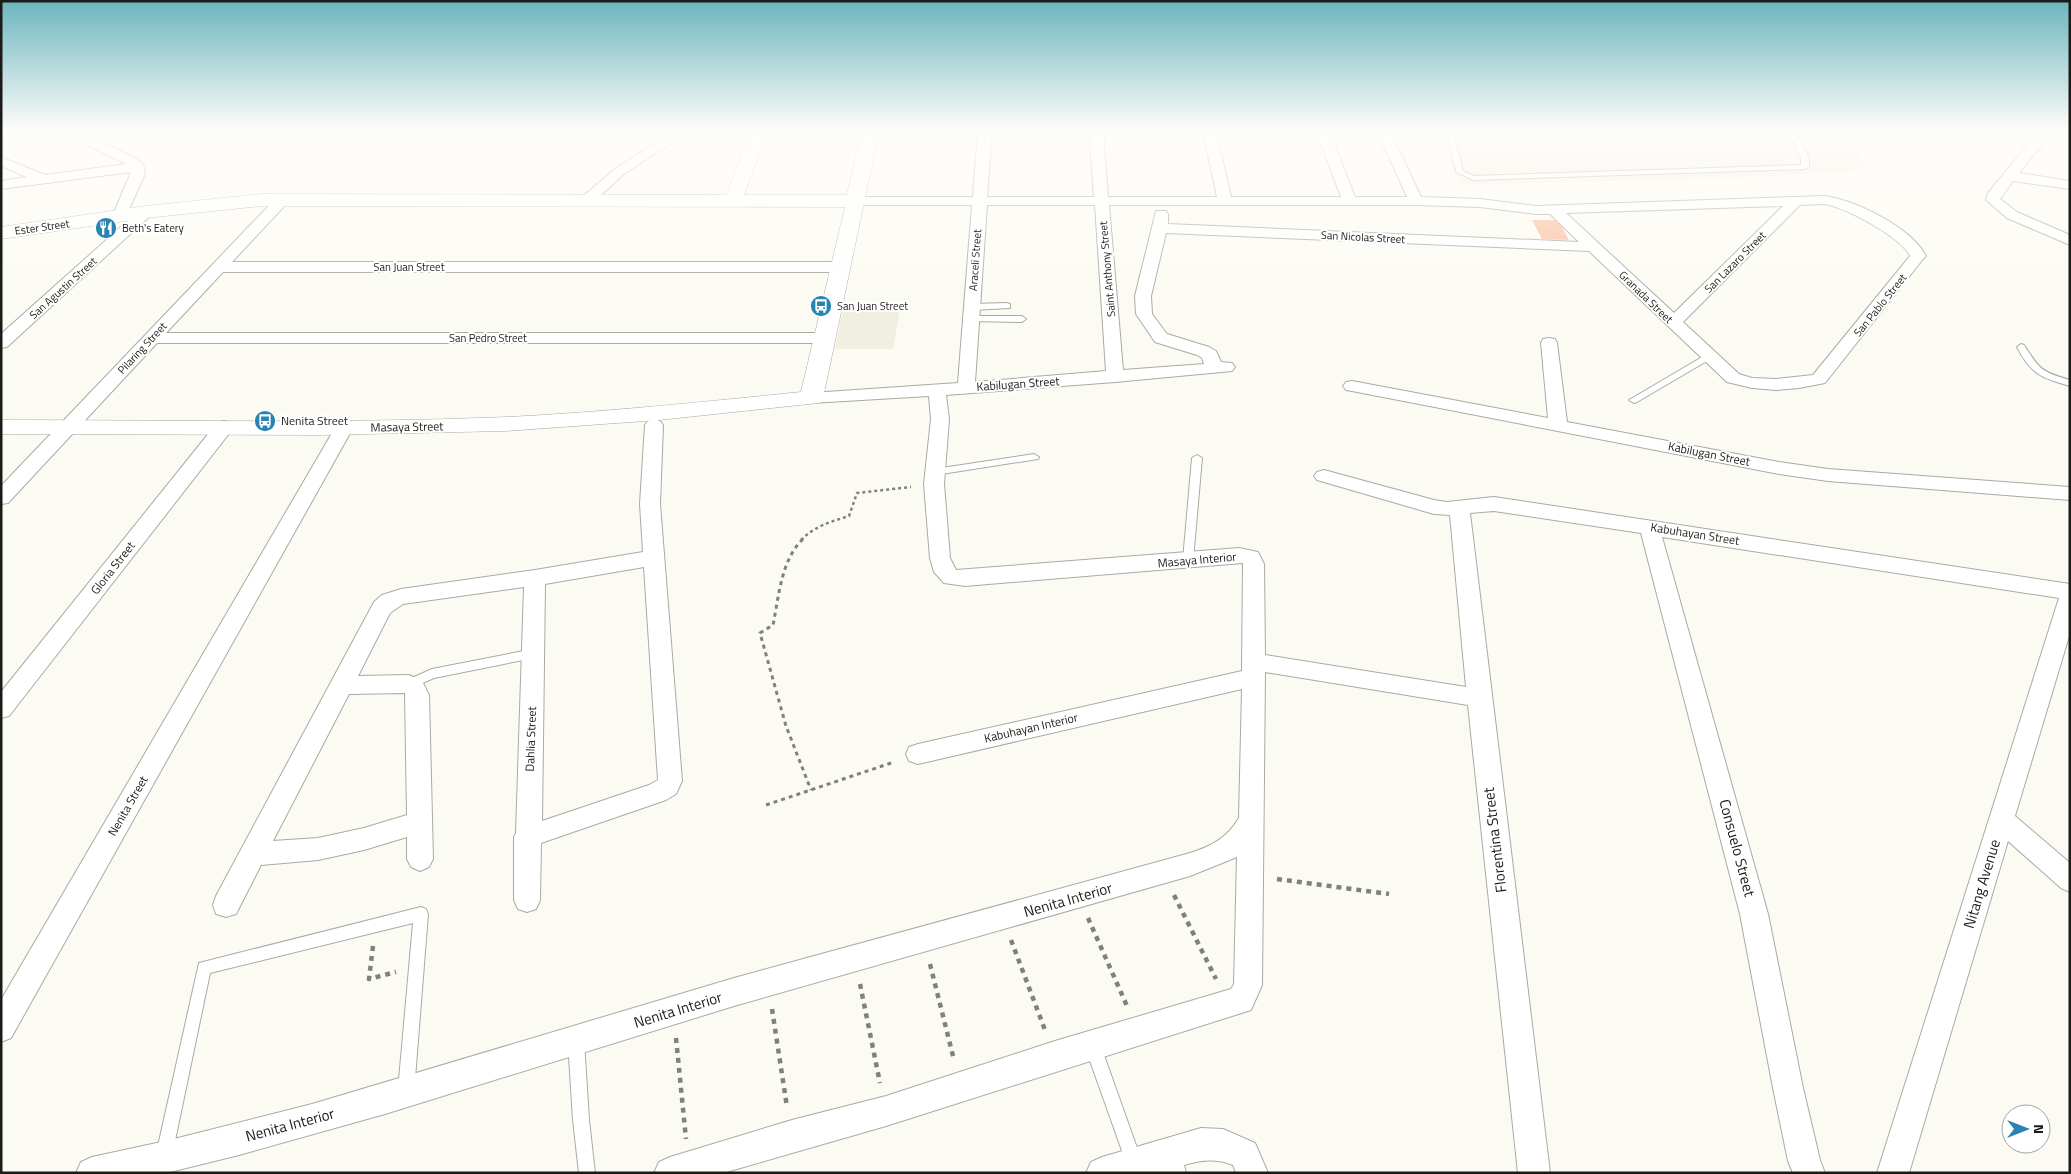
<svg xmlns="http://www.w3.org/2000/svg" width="2071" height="1174" viewBox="0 0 2071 1174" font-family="'Titillium Web',sans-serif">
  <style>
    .built { fill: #f1f0e0 }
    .green { fill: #f9be9d }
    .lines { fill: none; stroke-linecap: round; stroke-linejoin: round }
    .lane-casing { stroke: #aaaaa3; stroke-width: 2 }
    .street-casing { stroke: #aaaaa3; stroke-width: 2 }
    .secondary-casing { stroke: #aaaaa3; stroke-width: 1 }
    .path-far2 { stroke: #81817c; stroke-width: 2.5; stroke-dasharray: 3 3; stroke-linecap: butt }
    .path-far1 { stroke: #81817c; stroke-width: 3; stroke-dasharray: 4 4; stroke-linecap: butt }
    .path { stroke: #81817c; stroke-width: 4.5; stroke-dasharray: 5 5; stroke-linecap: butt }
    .lane { fill: #fff; fill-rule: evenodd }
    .street { fill: #fff; fill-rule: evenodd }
    .secondary { fill: #fff; fill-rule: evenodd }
    .labels { text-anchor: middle; stroke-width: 4; stroke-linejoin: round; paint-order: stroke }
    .far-street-label { font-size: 11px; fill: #1b1b18; stroke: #fff }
    .far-poi-label { font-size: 11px; fill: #1b1b18; stroke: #fff; text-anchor: start }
    .street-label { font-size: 12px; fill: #1b1b18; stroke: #fff }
    .poi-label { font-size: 12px; fill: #1b1b18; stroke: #fff; text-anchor: start }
    .near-street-label { font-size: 15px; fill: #1b1b18; stroke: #fff }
  </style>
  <rect width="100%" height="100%" fill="#fcfbf3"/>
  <path class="built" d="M 1447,131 L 1917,131 L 1856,145 L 1864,167 L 1848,172 L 1729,178 L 1459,185 Z
    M 843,310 L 900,311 L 893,349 L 835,349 Z"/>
  <path class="green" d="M 1532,220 L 1558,220 L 1569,240 L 1542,239 Z"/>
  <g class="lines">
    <g class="lane-casing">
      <path id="lane" d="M 1446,131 L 1453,131 L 1463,171 L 1474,176 L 1801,165 L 1801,157 L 1787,131 L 1794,131 L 1809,157 L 1809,167 L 1805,169 L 1473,180 L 1456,172 Z
        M 1007,303 L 1010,304 L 1010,308 L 972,310 L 968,307 L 972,304 Z
        M 971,316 L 1022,316 L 1026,319 L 1022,322 L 968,321 L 968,317 Z
        M 2021,344 L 2024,345 C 2040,370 2042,372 2070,380 L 2070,386 C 2041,378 2031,374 2017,347 Z
        M 1709,353 L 1714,356 L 1712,358 L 1637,402 L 1634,403 L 1629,400 Z
        M 1034,454 L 1039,457 L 1038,459 L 935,475 L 930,472 L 935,469 Z
        M 1197,455 L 1202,458 L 1193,560 L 1188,564 L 1183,560 L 1192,458 Z
        M 534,649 L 538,651 L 540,654 L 538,657 L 434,678 L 409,689 L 405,687 L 403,684 L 405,681 L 432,669 Z
        M 421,907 L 426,909 L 428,914 L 414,1091 L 412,1097 L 406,1099 L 400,1097 L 398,1091 L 413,923 L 210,973 L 172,1155 L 170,1161 L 164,1163 L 158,1161 L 156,1155 L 199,963 Z
        M 576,1033 L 581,1036 L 584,1041 L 589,1120 L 595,1173 L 579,1173 L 573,1120 L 568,1041 L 571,1036 Z
        M 1097,1050 L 1103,1052 L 1105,1058 L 1142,1162 L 1140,1168 L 1134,1170 L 1128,1168 L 1126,1162 L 1089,1058 L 1091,1052 Z"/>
    </g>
    <g class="street-casing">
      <path id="street" d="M 1,131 L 12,131 L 1,137 Z
        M 59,131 L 77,131 L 135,158 L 143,164 L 145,174 L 125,218 L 115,218 L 113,215 L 131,172 L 1,189 L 1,181 L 27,177 L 1,166 L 1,157 L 45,175 L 126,164 Z
        M 140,131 L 155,131 C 151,137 147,138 140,137 L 138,134 Z
        M 673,131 L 689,131 L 624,174 L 591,204 L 581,204 L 579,201 L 581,198 L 615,169 Z
        M 978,131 L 992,131 L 987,197 L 1094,197 L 1089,131 L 1103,131 L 1108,197 L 1217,197 L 1203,131 L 1216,131 L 1231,197 L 1341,197 L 1316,131 L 1329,131 L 1355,197 L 1407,197 L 1377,131 L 1390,131 L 1421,197 L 1480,199 L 1536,206 L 1824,196 C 1855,200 1911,227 1926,256 L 1923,259 L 1825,383 L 1799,388 L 1776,390 L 1752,388 L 1727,382 L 1589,251 L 1166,233 L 1151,296 L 1152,314 L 1167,334 L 1209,347 L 1216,351 L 1221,362 L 1232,363 L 1235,367 L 1232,371 L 1115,382 L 946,395 L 949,419 L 944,484 L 950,558 L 956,570 L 1239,548 L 1258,552 L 1264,564 L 1265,655 L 1466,687 L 1450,515 L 1434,514 L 1317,480 L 1314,476 L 1317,472 L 1324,470 L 1434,500 L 1447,502 L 1494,497 L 2070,584 L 2070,633 L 2015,816 L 2070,863 L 2070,892 L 2061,888 L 2008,841 L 1909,1173 L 1877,1173 L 2059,598 L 1662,537 L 1768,914 L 1803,1088 L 1820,1160 L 1825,1173 L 1793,1173 L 1788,1161 L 1773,1088 L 1740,914 L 1641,533 L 1494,511 L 1470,513 L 1550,1173 L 1518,1173 L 1468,705 L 1265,672 L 1262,985 L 1251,1010 L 886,1126 L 723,1173 L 654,1173 L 659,1162 L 670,1157 L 792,1120 L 886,1096 L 1055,1041 L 1231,989 L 1234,984 L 1237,857 L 1190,876 L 734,1006 L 385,1114 L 239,1155 L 166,1173 L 76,1173 L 81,1162 L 92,1157 L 166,1141 L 312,1104 L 734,978 L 1190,853 C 1212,846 1227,838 1239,818 L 1242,689 L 918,764 L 909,761 L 906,754 L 909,747 L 918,744 L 1242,671 L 1243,563 L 965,586 L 944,583 L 934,572 L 930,558 L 924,484 L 931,419 L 929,396 L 811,403 L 805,402 L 802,398 L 805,394 L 811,393 L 958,383 L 972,205 L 855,205 L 850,204 L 848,201 L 850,198 L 855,197 L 973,197 ZM 1824,204 C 1845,207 1901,237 1910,256 L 1813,375 L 1776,379 L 1752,378 L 1739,374 L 1683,322 L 1800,205 ZM 987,205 L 1095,205 L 1106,371 L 975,382 ZM 1109,205 L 1416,205 L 1480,207 L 1536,214 L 1550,214 L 1579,242 L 1168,224 L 1168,214 L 1166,211 L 1156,211 L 1135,296 L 1136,314 L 1155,342 L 1197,355 L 1202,358 L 1204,364 L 1123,370 ZM 1783,206 L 1674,313 L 1566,213 Z
        M 2039,131 L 2070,131 L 2070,139 L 2049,136 L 2019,173 L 2070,181 L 2070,189 L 2013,181 L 2000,199 L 2017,212 L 2070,235 L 2070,245 L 2007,218 L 1986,200 L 1988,193 Z
        M 283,195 L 288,196 L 290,199 L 288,202 L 232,262 L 840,262 L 845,264 L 848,267 L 845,270 L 840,272 L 223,272 L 166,333 L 824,333 L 830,334 L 832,338 L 830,342 L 824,343 L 157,343 L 8,503 L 1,504 L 1,486 L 278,196 Z
        M 146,208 L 151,209 L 153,212 L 151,215 L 7,347 L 1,348 L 1,334 L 141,209 Z
        M 1549,338 L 1555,339 L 1557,343 L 1567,422 L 1779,462 L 1828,469 L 2070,487 L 2070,500 L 1828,481 L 1779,474 L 1352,391 L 1346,390 L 1343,386 L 1346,382 L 1352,381 L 1548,418 L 1541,343 L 1543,339 Z
        M 654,419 L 660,421 L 663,425 L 660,504 L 682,781 L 676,794 L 666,800 L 541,843 L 540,900 L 536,909 L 527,912 L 518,909 L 514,900 L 514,837 L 516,833 L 524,587 L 403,604 L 390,613 L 358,676 L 409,675 L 422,681 L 429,695 L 433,859 L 429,867 L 420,871 L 411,867 L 407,859 L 407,837 L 364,850 L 318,860 L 261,865 L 236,914 L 226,917 L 216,914 L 213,905 L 216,896 L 374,602 L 382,595 L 401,589 L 535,570 L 643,552 L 640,504 L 645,425 L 648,421 ZM 644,567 L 658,780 L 649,785 L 542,821 L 545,584 ZM 405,693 L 407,815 L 364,828 L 318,838 L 273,841 L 349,694 Z
        M 224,421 L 231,423 L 233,427 L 231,431 L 9,716 L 1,718 L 1,692 L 217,423 Z
        M 344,422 L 351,424 L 353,428 L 11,1038 L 1,1042 L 1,1000 L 335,428 L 337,424 Z
        M 1201,1128 L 1223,1129 L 1255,1143 L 1268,1173 L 1236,1173 L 1233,1165 C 1216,1158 1201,1160 1184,1165 L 1186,1173 L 1086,1173 L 1091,1162 L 1102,1157 Z"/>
    </g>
    <g class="secondary-casing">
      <path id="secondary" d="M 751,131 L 768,131 L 744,195 L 847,195 L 862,131 L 879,131 L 823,398 L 819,403 L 659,420 L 506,431 L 317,435 L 1,434 L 1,420 C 170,420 339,424 508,417 C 606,412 703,402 801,392 L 845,207 L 262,206 L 146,218 L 1,239 L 1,227 L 146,206 L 262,194 L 726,195 Z"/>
    </g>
    <path class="path-far2" d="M 801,540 C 815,526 830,522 849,516 L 857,493 L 911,487"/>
    <path class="path-far1" d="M 803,539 C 781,560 779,596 773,625 L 760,633 L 786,726 L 811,790
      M 766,805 L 894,762"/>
    <path class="path" d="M 1277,879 L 1389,894
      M 1174,895 L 1216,979
      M 1088,918 L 1127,1006
      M 1011,940 L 1045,1030
      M 373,946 L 369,979 L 396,972
      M 930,964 L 954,1060
      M 860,984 L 880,1083
      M 772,1009 L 787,1107
      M 676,1038 L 686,1139"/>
    <use href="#lane" class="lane"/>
    <use href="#street" class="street"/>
    <use href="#secondary" class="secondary"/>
  </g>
  <linearGradient id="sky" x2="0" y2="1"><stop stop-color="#6bb5bd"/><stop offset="0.44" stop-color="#fefdfa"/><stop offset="1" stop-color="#fefdfa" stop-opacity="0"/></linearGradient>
  <rect width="2071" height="296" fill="url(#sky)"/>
  <defs>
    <g id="restaurant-disc" transform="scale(1.125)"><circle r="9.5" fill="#2984b1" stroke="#fff"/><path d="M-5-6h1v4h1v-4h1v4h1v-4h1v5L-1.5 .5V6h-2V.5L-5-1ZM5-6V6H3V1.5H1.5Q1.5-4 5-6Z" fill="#fff"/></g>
    <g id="bus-disc" transform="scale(1.125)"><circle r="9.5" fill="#2984b1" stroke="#fff"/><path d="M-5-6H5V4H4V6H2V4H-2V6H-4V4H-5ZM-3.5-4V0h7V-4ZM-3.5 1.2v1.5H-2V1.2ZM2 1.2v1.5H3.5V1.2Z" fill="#fff"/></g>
  </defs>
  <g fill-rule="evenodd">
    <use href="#restaurant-disc" x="106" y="228"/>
    <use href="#bus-disc" x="821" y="306"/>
    <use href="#bus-disc" x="265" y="421"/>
  </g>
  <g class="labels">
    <g class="far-street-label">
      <text transform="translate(42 227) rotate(-8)" y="4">Ester Street</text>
      <text transform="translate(1363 237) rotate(3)" y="4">San Nicolas Street</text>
      <text transform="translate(975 260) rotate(-86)" y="4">Araceli Street</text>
      <text transform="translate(1735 262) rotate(-45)" y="4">San Lazaro Street</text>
      <text x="409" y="271">San Juan Street</text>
      <text transform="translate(1107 269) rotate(-95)" y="4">Saint Anthony Street</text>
      <text transform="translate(63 288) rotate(-42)" y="4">San Agustin Street</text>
      <text transform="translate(1646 297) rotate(44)" y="4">Granada Street</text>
      <text transform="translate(1880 305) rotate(-51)" y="4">San Pablo Street</text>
      <text x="488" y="342">San Pedro Street</text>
      <text transform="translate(142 348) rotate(-47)" y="4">Pilaring Street</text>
    </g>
    <g class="far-poi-label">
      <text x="122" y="232">Beth's Eatery</text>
      <text x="837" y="310">San Juan Street</text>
    </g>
    <g class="street-label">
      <text transform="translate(1018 384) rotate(-4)" y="4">Kabilugan Street</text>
      <text transform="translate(407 427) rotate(-1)" y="4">Masaya Street</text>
      <text transform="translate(1709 454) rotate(11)" y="4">Kabilugan Street</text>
      <text transform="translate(1695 534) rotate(9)" y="4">Kabuhayan Street</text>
      <text transform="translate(1197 560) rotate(-5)" y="4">Masaya Interior</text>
      <text transform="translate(113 568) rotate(-52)" y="4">Gloria Street</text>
      <text transform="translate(1031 728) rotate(-13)" y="4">Kabuhayan Interior</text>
      <text transform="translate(531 739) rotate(-88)" y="4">Dahlia Street</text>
      <text transform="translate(128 806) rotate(-60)" y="4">Nenita Street</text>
    </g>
    <g class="poi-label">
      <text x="281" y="425">Nenita Street</text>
    </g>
    <g class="near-street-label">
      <text transform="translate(1495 840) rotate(-97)" y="5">Florentina Street</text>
      <text transform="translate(1737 848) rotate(75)" y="5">Consuelo Street</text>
      <text transform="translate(1982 884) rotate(-73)" y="5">Nitang Avenue</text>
      <text transform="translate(1068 900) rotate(-16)" y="5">Nenita Interior</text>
      <text transform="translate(678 1010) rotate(-17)" y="5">Nenita Interior</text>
      <text transform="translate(290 1125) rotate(-15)" y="5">Nenita Interior</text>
    </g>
  </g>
  <rect width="2071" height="1174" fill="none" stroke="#1b1b18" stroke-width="5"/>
  <g transform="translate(2026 1129) rotate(90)"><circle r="24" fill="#ffffff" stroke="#a4a4a3"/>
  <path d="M0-4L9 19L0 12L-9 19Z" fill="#2984b1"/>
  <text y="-8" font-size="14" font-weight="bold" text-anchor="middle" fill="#1b1b18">N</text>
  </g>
</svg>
